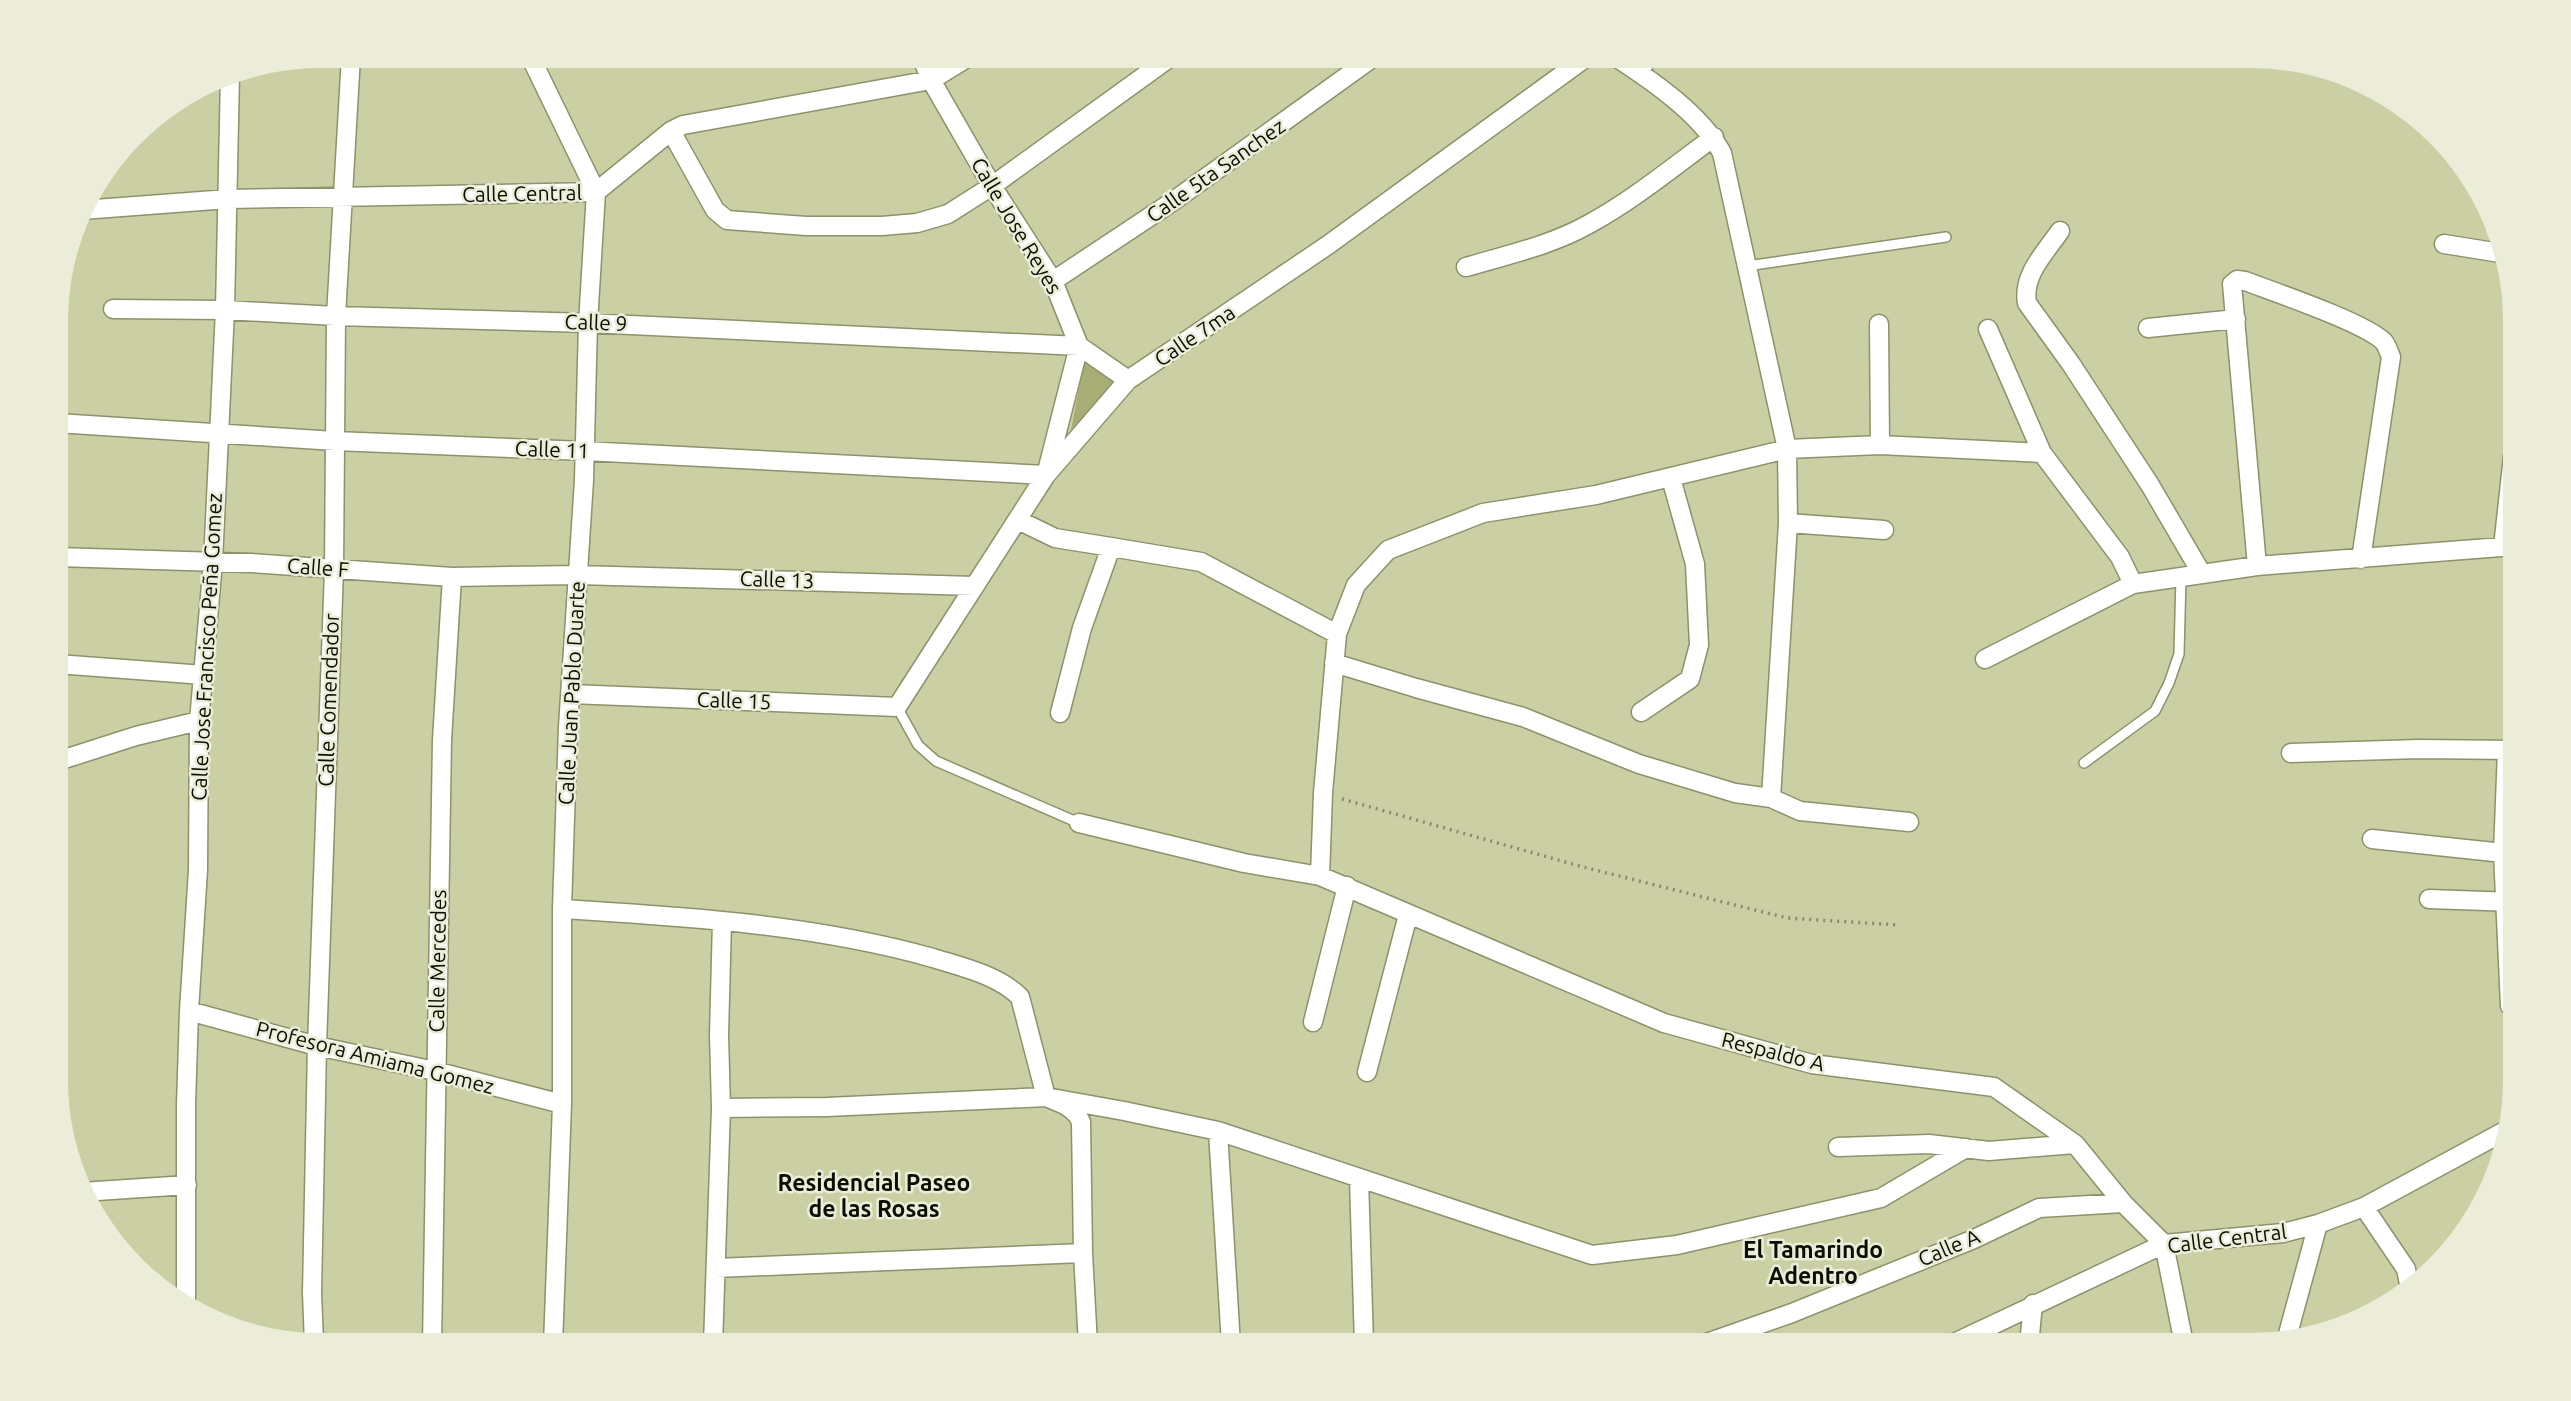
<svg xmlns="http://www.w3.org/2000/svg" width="2571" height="1401" viewBox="0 0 2571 1401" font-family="Ubuntu,sans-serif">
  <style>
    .green { fill: #a8ac75 }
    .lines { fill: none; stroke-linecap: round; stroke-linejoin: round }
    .lane-casing { stroke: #8e9169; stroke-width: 12 }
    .street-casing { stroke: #8e9169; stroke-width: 21 }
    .path { stroke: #898c6b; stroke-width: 3.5; stroke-dasharray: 2 5; stroke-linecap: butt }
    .lane { stroke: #fff; stroke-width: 9 }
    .street { stroke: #fff; stroke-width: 18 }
    .labels { text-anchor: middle; stroke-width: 5; stroke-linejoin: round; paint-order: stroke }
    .street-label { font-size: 21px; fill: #0d0e02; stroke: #ebedd8 }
    .neighbourhood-label { font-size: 23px; font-weight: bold; fill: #0d0e02; stroke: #ebedd8 }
  </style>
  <rect width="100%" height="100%" fill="#cbcfa4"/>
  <path class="green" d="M 1084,362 L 1114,382 L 1069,441 Z"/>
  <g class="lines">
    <g class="lane-casing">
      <path id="lane" d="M 1747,266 L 1946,237
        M 897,707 L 918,745 L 936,761 L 1079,823
        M 2084,763 L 2155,711 L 2169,683 L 2179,654 L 2181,577"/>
    </g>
    <g class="street-casing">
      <path id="street" d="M 530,56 L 596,192 L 588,323 L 584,480 L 568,727 L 562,909 L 562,1104 L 553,1345
        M 921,56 L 931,80 L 992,186 L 1053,281 L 1079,346 L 1128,380
        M 1614,56 C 1651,80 1701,114 1722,153 L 1787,449 L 1788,523 L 1884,530
        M 1639,72 L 1649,56
        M 671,131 L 715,210 L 727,220 L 806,226 L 882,226 L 917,223 L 948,214 L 992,186 L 1172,56
        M 82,210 L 228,199 L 596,192 L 671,131 L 683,125 L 931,80 L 970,56
        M 2060,231 C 2045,253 2022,275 2027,303 L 2071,364 L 2150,485 L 2202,574
        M 2444,244 L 2500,253
        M 1466,267 C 1507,255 1552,245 1589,224 C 1633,200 1673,167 1714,137
        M 1053,281 L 1172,202 L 1375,56
        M 1879,324 L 1880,445
        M 2148,328 L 2236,319
        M 1988,329 L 2042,453
        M 57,423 L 335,441 L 585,451 L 1046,475 L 1079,346 L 588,323 L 336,316 L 225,310 L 113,309
        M 1018,520 L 1055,538 L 1111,547 L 1082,628 L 1060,713
        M 1788,523 L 1771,798 L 1800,811 L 1909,822
        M 1111,547 L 1201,562 L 1337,634
        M 2503,547 L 2513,456
        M 57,557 L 251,563 L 452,577 L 578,575 L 975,586
        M 2257,566 L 2232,284 L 2237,280 L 2245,281 C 2274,292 2366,323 2384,342 C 2387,346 2389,352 2391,357 L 2361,559
        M 1985,659 L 2133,584
        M 1334,663 L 1416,688 L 1523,717 L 1639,764 L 1735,793 L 1771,798
        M 57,664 L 204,675
        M 571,694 L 897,707 L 1046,475 L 1128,380 L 1328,245 L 1588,56
        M 1641,712 L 1690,679 L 1699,645 L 1695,564 L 1671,478
        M 2507,750 L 2503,853 L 2510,1006
        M 2291,753 L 2419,749 L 2514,750
        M 58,761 L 136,736 L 199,721
        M 1079,823 L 1244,863 L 1320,876 L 1664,1023 L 1812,1064 L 1994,1087 L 2075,1144 L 2123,1203 L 2164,1244 L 2184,1344
        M 2372,839 L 2503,853
        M 1320,876 L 1323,793 L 1337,634 L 1356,585 L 1388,550 L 1483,513 L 1596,495 L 1787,449 L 1880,445 L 2042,453 L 2120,557 L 2133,584 L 2257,566 L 2514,546
        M 2429,899 L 2514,902
        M 562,909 C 687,917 812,924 933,958 C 962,967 998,975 1020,997 L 1046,1097 C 1060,1103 1075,1107 1081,1122 L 1083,1253 L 1088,1345
        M 189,1011 L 317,1046 L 435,1071 L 562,1104
        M 1313,1022 L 1347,886
        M 1367,1072 L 1408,915
        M 721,1108 L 827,1107 L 1046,1097 L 1124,1111 L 1218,1131 L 1592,1255 L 1677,1245 L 1881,1198 L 1966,1148
        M 1218,1131 L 1231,1345
        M 1838,1147 L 1929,1144 L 1989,1151 L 2075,1144
        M 1359,1178 L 1364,1345
        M 82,1192 L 187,1185
        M 2364,1207 L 2406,1269 L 2410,1289
        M 716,1268 L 1083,1253
        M 186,1303 L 186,1105 L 189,1011 L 198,870 L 199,721 L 213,562 L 225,310 L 230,74
        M 2286,1341 L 2318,1224
        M 314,1343 L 312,1293 L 317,1046 L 334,569 L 336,316 L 351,56
        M 432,1345 L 442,740 L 452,577
        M 713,1345 L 721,1108 L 719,1035 L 722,921
        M 1701,1345 L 1792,1313 L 1974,1239 L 2039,1208 L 2123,1203
        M 1950,1345 L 2164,1244 L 2283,1233 L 2318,1224 L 2364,1207 L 2503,1132
        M 2029,1345 L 2033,1304"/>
    </g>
    <path class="path" d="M 1342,799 L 1583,867 L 1787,918 L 1899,925"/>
    <use href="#lane" class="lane"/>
    <use href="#street" class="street"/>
  </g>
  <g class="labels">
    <g class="street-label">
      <text transform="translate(1216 171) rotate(-35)" y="7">Calle 5ta Sanchez</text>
      <text transform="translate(522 194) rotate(-1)" y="7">Calle Central</text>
      <text transform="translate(1016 226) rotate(59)" y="7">Calle Jose Reyes</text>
      <text transform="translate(596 323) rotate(2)" y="7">Calle 9</text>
      <text transform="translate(1195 336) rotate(-34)" y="7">Calle 7ma</text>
      <text transform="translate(552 450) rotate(2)" y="7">Calle 11</text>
      <text transform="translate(318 568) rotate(4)" y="7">Calle F</text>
      <text transform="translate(777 580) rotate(2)" y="7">Calle 13</text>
      <text transform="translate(207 647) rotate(-87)" y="7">Calle Jose Francisco Peña Gomez</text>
      <text transform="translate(572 693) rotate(-87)" y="7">Calle Juan Pablo Duarte</text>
      <text transform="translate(329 700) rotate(-88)" y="7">Calle Comendador</text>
      <text transform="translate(734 701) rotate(2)" y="7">Calle 15</text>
      <text transform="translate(438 961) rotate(-89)" y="7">Calle Mercedes</text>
      <text transform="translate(1773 1052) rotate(14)" y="7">Respaldo A</text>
      <text transform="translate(375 1058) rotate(14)" y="7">Profesora Amiama Gomez</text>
      <text transform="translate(2227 1239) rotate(-7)" y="7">Calle Central</text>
      <text transform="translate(1949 1248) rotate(-23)" y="7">Calle A</text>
    </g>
    <g class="neighbourhood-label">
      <text x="874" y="1191">Residencial Paseo<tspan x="874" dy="26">de las Rosas</tspan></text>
      <text x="1813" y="1258">El Tamarindo<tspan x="1813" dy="26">Adentro</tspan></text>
    </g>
  </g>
  <path d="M0 0H2571V1401H0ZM321 68H2250A253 253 0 0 1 2503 321V1080A253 253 0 0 1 2250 1333H321A253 253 0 0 1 68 1080V321A253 253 0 0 1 321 68Z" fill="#ebedd8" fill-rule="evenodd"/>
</svg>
